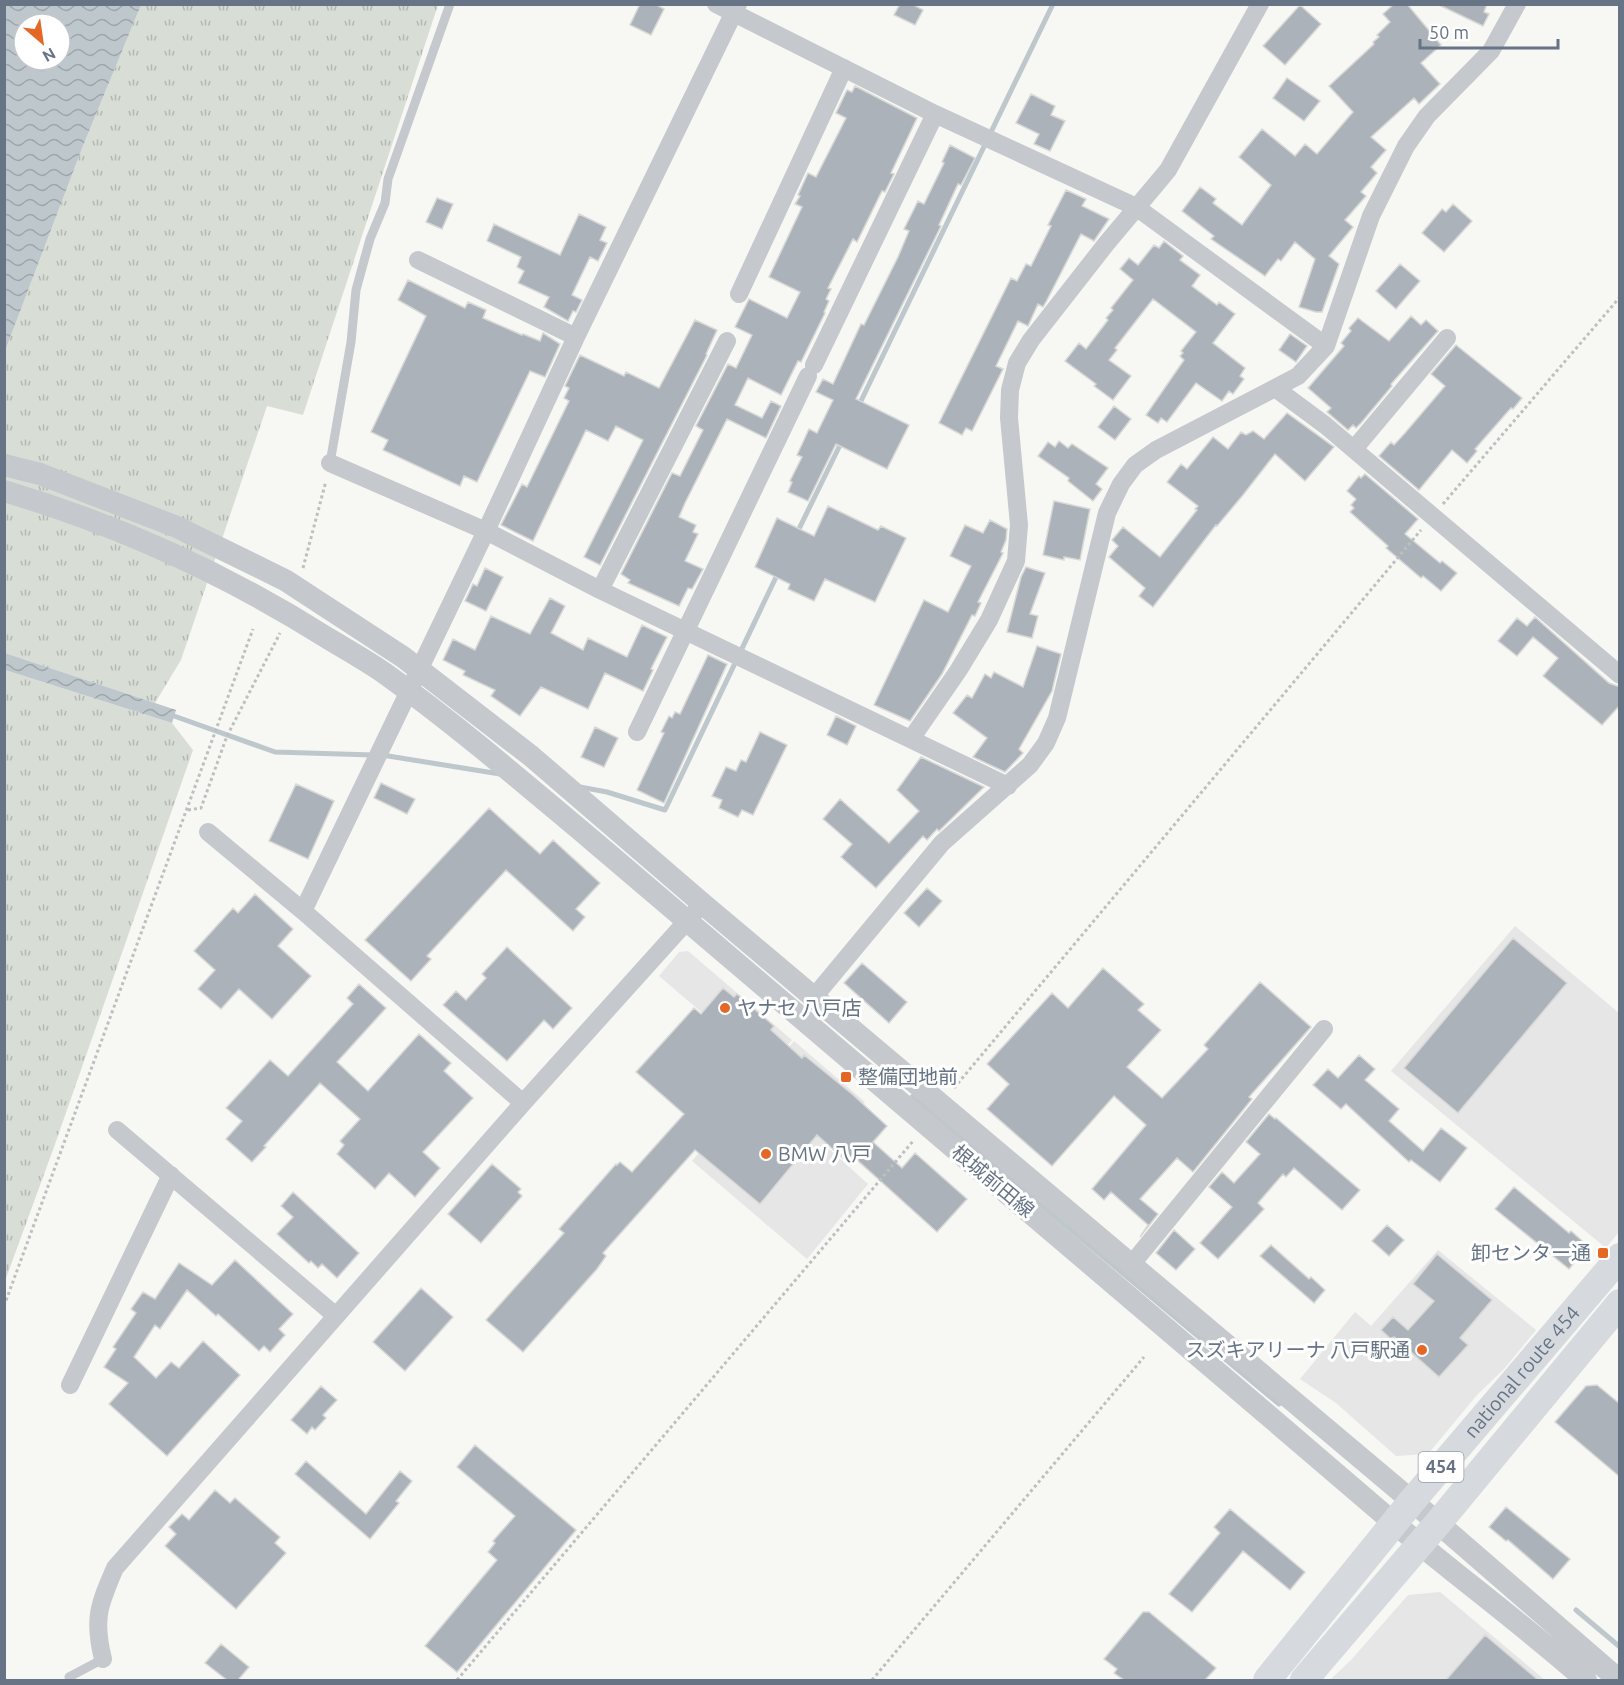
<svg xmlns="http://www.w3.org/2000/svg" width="1624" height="1685" viewBox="0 0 1624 1685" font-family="Ubuntu,'Noto Sans JP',sans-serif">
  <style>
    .built { fill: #e5e6e5 }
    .grass { fill: url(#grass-tufts) }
    .water { fill: url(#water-waves); fill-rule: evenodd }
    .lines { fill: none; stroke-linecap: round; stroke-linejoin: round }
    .stream { stroke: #bdc7cc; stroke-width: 5 }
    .building { fill: #abb2b9; stroke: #d8d9d6; stroke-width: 1.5 }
    .path { stroke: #bdbfc1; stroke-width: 3; stroke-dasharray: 3 3; stroke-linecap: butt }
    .service { stroke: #c5c8cc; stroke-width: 9 }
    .minor { stroke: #c5c8cc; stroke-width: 18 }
    .tertiary { stroke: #c5c8cc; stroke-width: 22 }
    .trunk { stroke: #d6dadf; stroke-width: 28 }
    .poi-dot { fill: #e56726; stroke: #fff; stroke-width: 2 }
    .labels { text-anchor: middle; stroke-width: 6; stroke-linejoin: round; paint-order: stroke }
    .shield { fill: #fff; stroke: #949eaa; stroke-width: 1.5 }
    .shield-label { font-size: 18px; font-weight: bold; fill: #667485 }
    .poi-label { font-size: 20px; fill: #667485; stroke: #fff; text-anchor: start }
    .street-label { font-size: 20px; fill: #667485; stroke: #fff }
  </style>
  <defs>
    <pattern id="grass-tufts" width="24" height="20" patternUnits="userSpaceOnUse" patternTransform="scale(1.5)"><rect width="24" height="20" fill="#d8ded5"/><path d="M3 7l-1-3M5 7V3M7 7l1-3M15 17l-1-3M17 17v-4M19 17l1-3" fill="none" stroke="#b3b9b2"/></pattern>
    <pattern id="water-waves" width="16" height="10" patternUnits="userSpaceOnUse" patternTransform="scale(1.5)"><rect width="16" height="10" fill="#bdc7cc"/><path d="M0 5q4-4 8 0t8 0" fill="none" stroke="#9da6ab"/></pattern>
  </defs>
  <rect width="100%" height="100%" fill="#f7f7f4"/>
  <path class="built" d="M 1515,926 L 1619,1013 L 1619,1232 L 1606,1248 L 1391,1071 Z
    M 688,951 L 792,1040 L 767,1068 L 659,976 L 679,952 Z
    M 794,1041 L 865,1102 L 827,1147 L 868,1184 L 807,1259 L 692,1161 Z
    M 1438,1250 L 1536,1330 L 1504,1369 L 1477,1395 L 1428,1454 L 1396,1456 L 1336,1403 L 1300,1379 L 1355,1312 L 1371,1326 Z
    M 1440,1592 L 1545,1680 L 1330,1680 L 1351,1660 L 1408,1595 Z"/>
  <path class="grass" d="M 141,5 L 438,5 L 303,415 L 267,406 L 181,660 L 155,703 L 5,653 L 5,351 L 83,146 Z
    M 5,670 L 172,723 L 193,750 L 54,1147 L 5,1281 Z"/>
  <path class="water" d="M 5,4 L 141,5 L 83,146 L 5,351 ZM 24,24 L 60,24 L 60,60 L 24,60 Z
    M 5,653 L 176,710 L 172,723 L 5,670 Z"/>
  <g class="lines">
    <path class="stream" d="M 859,405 L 1053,4
      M 796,535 L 842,441
      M 174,716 L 275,752 L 373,755
      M 382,755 L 500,774
      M 580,787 L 607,792 L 665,810 L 778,573
      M 912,1097 L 1279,1404
      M 1576,1610 L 1620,1647"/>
  </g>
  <path class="building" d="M 640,4 L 655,4 L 664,9 L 651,35 L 630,25 Z
    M 900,4 L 912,4 L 923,10 L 915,25 L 894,15 Z
    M 1394,4 L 1407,4 L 1441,45 L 1421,63 L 1440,84 L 1419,104 L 1414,98 L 1371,137 L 1386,150 L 1371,167 L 1377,173 L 1361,192 L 1366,196 L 1345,220 L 1353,227 L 1329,256 L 1339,264 L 1322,312 L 1316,312 L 1299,307 L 1315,259 L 1295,242 L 1281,261 L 1278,259 L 1265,276 L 1211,239 L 1214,236 L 1182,211 L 1200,187 L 1216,199 L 1213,203 L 1242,225 L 1271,185 L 1239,157 L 1262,129 L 1295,156 L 1305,144 L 1317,154 L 1353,112 L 1329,86 L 1374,44 L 1373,42 L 1379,37 L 1377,35 L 1390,22 L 1383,14 Z
    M 1437,4 L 1487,4 L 1484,12 L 1489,14 L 1483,26 Z
    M 1300,5 L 1321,24 L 1285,65 L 1263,46 Z
    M 1287,78 L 1320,101 L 1304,121 L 1273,98 Z
    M 855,86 L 917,118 L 891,173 L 894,174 L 885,192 L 882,191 L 857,242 L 853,239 L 828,288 L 831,289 L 826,299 L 829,301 L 824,312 L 825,313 L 801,362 L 798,361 L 781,395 L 748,378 L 735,405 L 762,418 L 771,401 L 781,406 L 766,438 L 727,419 L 685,503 L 679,517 L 696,525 L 693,532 L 698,534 L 685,561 L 703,569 L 692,589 L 688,588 L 679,606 L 628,583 L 630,580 L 621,574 L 672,473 L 680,476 L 703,430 L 696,426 L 728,364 L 736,368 L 752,335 L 735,327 L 749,299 L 787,318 L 800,292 L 769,277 L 802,207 L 795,204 L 800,196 L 798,195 L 808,173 L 816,177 L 846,118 L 836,113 L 847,90 L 852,92 Z
    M 1031,94 L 1055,106 L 1051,115 L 1065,121 L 1050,151 L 1034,144 L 1039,134 L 1016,123 Z
    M 950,145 L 975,158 L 961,185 L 958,184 L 939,225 L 941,226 L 856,399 L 909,425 L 887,469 L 836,444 L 808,501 L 788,492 L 792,482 L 790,481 L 802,457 L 797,455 L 809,429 L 817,433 L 833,400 L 816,392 L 823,379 L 833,384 L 861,324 L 864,325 L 898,257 L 909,231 L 904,229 L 918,201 L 924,204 L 944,163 L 942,162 Z
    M 1066,190 L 1086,199 L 1082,206 L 1109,219 L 1094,241 L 1081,234 L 1046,302 L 1043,307 L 1038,304 L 1028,326 L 1018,321 L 996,366 L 1003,369 L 972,431 L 966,428 L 962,435 L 939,423 L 1011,278 L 1017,281 L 1026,264 L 1031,266 L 1051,226 L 1048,225 Z
    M 437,198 L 453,204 L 442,229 L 426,222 Z
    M 1453,204 L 1472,221 L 1444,252 L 1422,233 L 1442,209 L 1446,212 Z
    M 579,214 L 606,227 L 600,240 L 607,243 L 598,261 L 590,257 L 572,295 L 582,300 L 576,312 L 573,311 L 568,321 L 544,307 L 549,297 L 518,283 L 524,271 L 517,267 L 521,257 L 487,241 L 494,224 L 560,255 Z
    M 1164,241 L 1183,256 L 1180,260 L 1200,275 L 1192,286 L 1217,305 L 1219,302 L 1235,314 L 1213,343 L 1245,368 L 1240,376 L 1244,379 L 1233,394 L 1229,391 L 1222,401 L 1196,383 L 1167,422 L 1161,418 L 1158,423 L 1146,415 L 1184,360 L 1180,356 L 1183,353 L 1181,351 L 1196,332 L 1153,299 L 1115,348 L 1117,350 L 1109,360 L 1131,376 L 1113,400 L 1094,386 L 1096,384 L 1065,361 L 1079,343 L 1086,349 L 1108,320 L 1106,318 L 1113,310 L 1111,308 L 1133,280 L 1120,269 L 1129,258 L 1138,265 L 1154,245 L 1159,248 Z
    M 1400,264 L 1420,281 L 1396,309 L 1376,291 Z
    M 408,280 L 465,308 L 468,302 L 486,310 L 483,318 L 522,335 L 523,334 L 540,341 L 543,333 L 560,344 L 545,377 L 530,371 L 477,482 L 464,476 L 460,486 L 383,450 L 388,440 L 371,432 L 426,316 L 398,300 Z
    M 1411,316 L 1421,325 L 1426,320 L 1438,331 L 1391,384 L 1392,386 L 1361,423 L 1356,428 L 1353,425 L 1348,430 L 1327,412 L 1331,408 L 1308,388 L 1344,346 L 1341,343 L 1351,331 L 1349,328 L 1358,318 L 1389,341 Z
    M 695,320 L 717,330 L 706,354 L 707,355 L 600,565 L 584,557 L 643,440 L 616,426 L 608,441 L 586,430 L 533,541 L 501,525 L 522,484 L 527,487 L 569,401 L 564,398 L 569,388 L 565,386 L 580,355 L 624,376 L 626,372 L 659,388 Z
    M 1290,334 L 1307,346 L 1296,362 L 1279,350 Z
    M 1456,345 L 1522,398 L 1513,409 L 1511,408 L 1475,449 L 1477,451 L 1467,463 L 1452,450 L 1419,490 L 1379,456 L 1391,442 L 1394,445 L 1405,433 L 1445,386 L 1431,374 Z
    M 1114,406 L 1131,419 L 1115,440 L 1098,427 Z
    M 1287,413 L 1334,447 L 1305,481 L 1275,454 L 1243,495 L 1217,526 L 1216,525 L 1153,607 L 1139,596 L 1145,588 L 1109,557 L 1118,546 L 1112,540 L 1123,527 L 1160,557 L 1197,510 L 1195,509 L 1198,506 L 1167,482 L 1181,464 L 1187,469 L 1213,437 L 1228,449 L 1241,432 L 1246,435 L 1253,431 L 1264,439 Z
    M 1059,441 L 1068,448 L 1072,444 L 1108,468 L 1096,484 L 1102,489 L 1093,501 L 1068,481 L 1069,478 L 1038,456 L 1048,442 L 1055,447 Z
    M 1365,474 L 1418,519 L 1405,534 L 1440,563 L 1442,561 L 1457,573 L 1441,591 L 1423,576 L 1421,578 L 1386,548 L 1388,546 L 1350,512 L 1354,508 L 1351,505 L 1356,499 L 1347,491 L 1359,476 L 1361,478 Z
    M 1054,501 L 1090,509 L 1080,560 L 1064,557 L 1064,560 L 1043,555 Z
    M 828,506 L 878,530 L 881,526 L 906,538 L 875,602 L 825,579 L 814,601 L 788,589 L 790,584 L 755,567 L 777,518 L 814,536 Z
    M 990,520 L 1007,529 L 1006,540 L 1001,552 L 1003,553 L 978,602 L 981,603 L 975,616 L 972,615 L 942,674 L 910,721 L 874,705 L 924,600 L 948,612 L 971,566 L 950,556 L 965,525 L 983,533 Z
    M 1026,567 L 1045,573 L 1030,614 L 1038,616 L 1032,638 L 1007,632 L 1021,577 Z
    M 485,568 L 503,577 L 486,611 L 465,601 L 473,584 L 477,586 Z
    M 550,598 L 565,606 L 551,633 L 583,650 L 588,638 L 627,657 L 642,625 L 667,637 L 651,669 L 653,670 L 643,691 L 605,673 L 588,709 L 541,687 L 520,716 L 491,696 L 495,690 L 463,675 L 465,671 L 443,660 L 453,639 L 475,650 L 491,616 L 530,634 Z
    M 1535,617 L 1609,683 L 1620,687 L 1620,705 L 1602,725 L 1543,676 L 1558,658 L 1533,637 L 1517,656 L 1498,641 L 1517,618 L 1527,626 Z
    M 1037,646 L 1061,654 L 1057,670 L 1052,691 L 1019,749 L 1023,753 L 1005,772 L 973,757 L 987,738 L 953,713 L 967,695 L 972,698 L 985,674 L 991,678 L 994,672 L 1023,687 Z
    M 708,655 L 727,664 L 664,803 L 637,790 L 664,733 L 661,732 L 669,716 L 672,718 L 675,712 L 680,714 Z
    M 836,716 L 856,726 L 847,745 L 827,735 Z
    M 595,727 L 618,738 L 604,767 L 581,757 Z
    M 760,732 L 787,745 L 753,815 L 742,810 L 738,817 L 719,808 L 722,800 L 712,796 L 726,767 L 736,771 L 741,760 L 746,762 Z
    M 921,757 L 984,787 L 939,831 L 937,829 L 927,840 L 923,836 L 876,888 L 841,857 L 852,844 L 823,819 L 840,799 L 889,843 L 919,811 L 897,790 Z
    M 381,783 L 415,799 L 407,814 L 374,798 Z
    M 296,784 L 334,801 L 308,859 L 269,841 Z
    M 489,808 L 540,854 L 553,840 L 600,883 L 576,909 L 585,917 L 573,931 L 506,870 L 427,956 L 431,959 L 411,981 L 365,940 Z
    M 927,888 L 942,901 L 919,927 L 904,913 Z
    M 255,894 L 293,929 L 278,946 L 311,976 L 272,1019 L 239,989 L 221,1009 L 198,989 L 215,970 L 194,951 L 233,908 L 238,913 Z
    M 1513,938 L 1567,983 L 1458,1113 L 1404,1068 Z
    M 507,947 L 572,1008 L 553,1029 L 544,1020 L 507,1061 L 443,1005 L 456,991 L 466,1000 L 486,978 L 482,974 Z
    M 862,963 L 907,1002 L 889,1023 L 844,983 Z
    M 1103,968 L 1144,1004 L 1138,1010 L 1161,1030 L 1127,1067 L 1162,1098 L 1208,1049 L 1204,1045 L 1260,982 L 1311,1027 L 1249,1097 L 1252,1099 L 1193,1172 L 1177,1158 L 1140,1199 L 1158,1214 L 1140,1237 L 1148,1225 L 1111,1192 L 1104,1200 L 1092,1189 L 1146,1125 L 1114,1096 L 1052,1166 L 987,1109 L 1009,1084 L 987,1064 L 1052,993 L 1068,1008 Z
    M 359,984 L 386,1008 L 337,1062 L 368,1091 L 419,1034 L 451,1063 L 444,1071 L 473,1098 L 423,1152 L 440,1168 L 415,1197 L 389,1173 L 375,1189 L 337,1154 L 344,1145 L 340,1141 L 360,1119 L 320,1083 L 264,1146 L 266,1147 L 252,1162 L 226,1139 L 242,1121 L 226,1108 L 270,1060 L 288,1076 L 353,1004 L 347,998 Z
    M 723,988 L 734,997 L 737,994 L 774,1026 L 771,1030 L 802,1058 L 804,1055 L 852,1094 L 887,1126 L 873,1142 L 902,1168 L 915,1153 L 967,1199 L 937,1232 L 857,1160 L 855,1161 L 849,1156 L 845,1160 L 817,1135 L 760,1204 L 695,1150 L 619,1235 L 603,1253 L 606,1256 L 597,1269 L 523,1352 L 486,1320 L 564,1233 L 559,1229 L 616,1164 L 617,1165 L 620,1162 L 632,1172 L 684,1114 L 636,1072 L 694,1008 L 701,1014 Z
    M 1359,1055 L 1375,1069 L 1365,1080 L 1399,1109 L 1389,1121 L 1423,1151 L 1441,1128 L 1467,1148 L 1440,1182 L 1411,1160 L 1409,1162 L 1346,1104 L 1341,1109 L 1313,1085 L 1328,1069 L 1338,1078 Z
    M 1269,1114 L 1275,1119 L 1276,1118 L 1360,1190 L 1342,1210 L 1294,1168 L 1286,1177 L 1283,1174 L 1258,1203 L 1264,1209 L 1218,1259 L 1200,1243 L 1232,1207 L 1209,1187 L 1222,1172 L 1234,1183 L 1260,1154 L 1246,1142 Z
    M 492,1164 L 521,1189 L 518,1192 L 522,1196 L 481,1243 L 448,1214 Z
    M 1514,1187 L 1569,1233 L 1571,1231 L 1588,1246 L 1569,1269 L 1495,1209 Z
    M 293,1192 L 359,1253 L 337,1278 L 322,1264 L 318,1268 L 311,1261 L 309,1263 L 277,1234 L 293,1217 L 281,1206 Z
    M 1387,1225 L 1404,1240 L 1389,1256 L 1372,1241 Z
    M 1174,1230 L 1195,1249 L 1176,1270 L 1156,1253 Z
    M 1271,1245 L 1309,1279 L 1311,1277 L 1325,1290 L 1314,1303 L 1260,1256 Z
    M 1437,1254 L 1492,1300 L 1460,1338 L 1468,1345 L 1439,1377 L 1394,1337 L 1392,1340 L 1381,1330 L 1393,1317 L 1408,1330 L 1434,1301 L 1413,1284 Z
    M 235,1260 L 293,1314 L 279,1329 L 285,1335 L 270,1352 L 264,1346 L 259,1351 L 218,1314 L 216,1316 L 187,1290 L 160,1329 L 155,1325 L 134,1357 L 156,1378 L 171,1362 L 179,1368 L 203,1341 L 240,1375 L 167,1456 L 109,1404 L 128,1383 L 104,1367 L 116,1349 L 113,1347 L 136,1313 L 131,1309 L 143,1292 L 155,1299 L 179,1263 L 212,1285 Z
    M 421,1288 L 453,1317 L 405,1371 L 373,1342 Z
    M 1597,1385 L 1620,1404 L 1620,1477 L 1555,1422 L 1586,1386 Z
    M 321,1386 L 337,1400 L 323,1415 L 326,1418 L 315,1430 L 312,1427 L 307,1434 L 291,1420 Z
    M 475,1445 L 576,1530 L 457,1672 L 425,1646 L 497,1560 L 488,1552 L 495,1543 L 493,1541 L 515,1516 L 457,1467 Z
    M 306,1461 L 366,1514 L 400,1471 L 412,1481 L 396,1501 L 399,1503 L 370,1539 L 295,1474 Z
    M 215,1490 L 230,1503 L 235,1498 L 280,1537 L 275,1543 L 286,1553 L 236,1609 L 165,1546 L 176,1534 L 169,1527 L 182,1514 L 189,1520 Z
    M 1506,1507 L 1570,1559 L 1553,1579 L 1508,1540 L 1506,1541 L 1489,1527 Z
    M 1230,1509 L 1305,1572 L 1290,1590 L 1243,1551 L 1192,1612 L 1169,1594 L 1220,1533 L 1214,1527 Z
    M 1143,1612 L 1149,1612 L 1216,1668 L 1205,1680 L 1124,1680 L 1114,1673 L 1117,1669 L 1104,1659 Z
    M 1485,1635 L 1538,1680 L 1446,1680 Z
    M 221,1644 L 249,1667 L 238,1680 L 227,1680 L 205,1663 Z"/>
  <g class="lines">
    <path class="path" d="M 1443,504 L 1620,297
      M 303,568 L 326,481
      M 188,810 L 201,808 L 227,736 L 280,633
      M 954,1088 L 1421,530
      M 4,1306 L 253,629
      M 457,1680 L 914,1140
      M 872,1680 L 1144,1357"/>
    <path class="service" d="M 330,463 L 351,342 L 356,290 L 370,239 L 385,203 L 388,179 L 450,4
      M 69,1677 L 103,1659"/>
    <path class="minor" d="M 716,4 L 935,114 L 1136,207 L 1326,346
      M 418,260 L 576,337
      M 739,294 L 844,68
      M 814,365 L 935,114
      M 1275,388 L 1325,425 L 1620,675
      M 1354,449 L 1447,338
      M 330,463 L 486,531 L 600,590 L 1008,786
      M 600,590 L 727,341
      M 637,732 L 808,376
      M 911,739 L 958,671 L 989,620 L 1016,561 L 1019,525 L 1009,418 L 1010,390 L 1017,363 L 1031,340 L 1106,244 L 1168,170 L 1260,4
      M 208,832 L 303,911 L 523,1103
      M 303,911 L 486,531 L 576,337 L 738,4
      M 814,997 L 942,843 L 1030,765 L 1046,743 L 1057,718 L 1107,513 L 1121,484 L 1135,465 L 1156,450 L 1298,376 L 1326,346 L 1371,216 L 1406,146 L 1427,116 L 1491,51 L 1517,4
      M 117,1130 L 336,1316
      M 1131,1265 L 1324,1029
      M 70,1385 L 171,1175
      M 103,1659 C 93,1619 99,1605 115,1568 L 523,1103 L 695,912"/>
    <path class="tertiary" d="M 4,465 L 40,474 L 177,527 L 285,580 L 403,657 L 531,756 L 703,904 L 1438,1523 L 1619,1680
      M 4,491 C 119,525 228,575 329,639 C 349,651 369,662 387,675 C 458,726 525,784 592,840 C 853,1061 1114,1283 1374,1506 C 1443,1566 1517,1619 1586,1680"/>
    <g class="trunk">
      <path id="s1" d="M 1267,1680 L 1412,1501 L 1620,1257"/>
      <path d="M 1304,1680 L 1438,1523 L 1620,1303"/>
    </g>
  </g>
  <g class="poi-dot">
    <circle cx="725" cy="1008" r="6"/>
    <rect x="840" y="1071" width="12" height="12" rx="3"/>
    <circle cx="766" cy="1154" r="6"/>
    <rect x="1597" y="1247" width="12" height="12" rx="3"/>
    <circle cx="1422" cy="1350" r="6"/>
  </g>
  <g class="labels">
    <rect class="shield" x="1418.5" y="1452" width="45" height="30" rx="4.5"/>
    <g class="shield-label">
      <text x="1441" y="1473">454</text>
    </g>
    <g class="poi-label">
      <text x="737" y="1015">ヤナセ 八戸店</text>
      <text x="858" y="1084">整備団地前</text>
      <text x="778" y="1161">BMW 八戸</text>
      <text x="1591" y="1260" text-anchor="end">卸センター通</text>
      <text x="1410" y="1357" text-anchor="end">スズキアリーナ 八戸駅通</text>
    </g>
    <g class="street-label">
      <text transform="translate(993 1181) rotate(40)" y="7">根城前田線</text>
      <text dy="7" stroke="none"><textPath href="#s1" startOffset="400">national route 454</textPath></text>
    </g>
  </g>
  <rect width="1624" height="1685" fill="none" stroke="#667485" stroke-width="12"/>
  <g transform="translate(42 42) rotate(151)"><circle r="28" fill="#ffffff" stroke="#c2c7ce" stroke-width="1.5"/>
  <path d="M0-4.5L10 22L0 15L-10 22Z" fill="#e56726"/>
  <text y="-9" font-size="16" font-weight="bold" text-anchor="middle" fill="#667485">N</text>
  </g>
  <path d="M1420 39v9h138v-9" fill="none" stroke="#667485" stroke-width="3"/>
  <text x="1429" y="39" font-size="18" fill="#667485" stroke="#ffffff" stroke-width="4.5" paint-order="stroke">50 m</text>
</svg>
